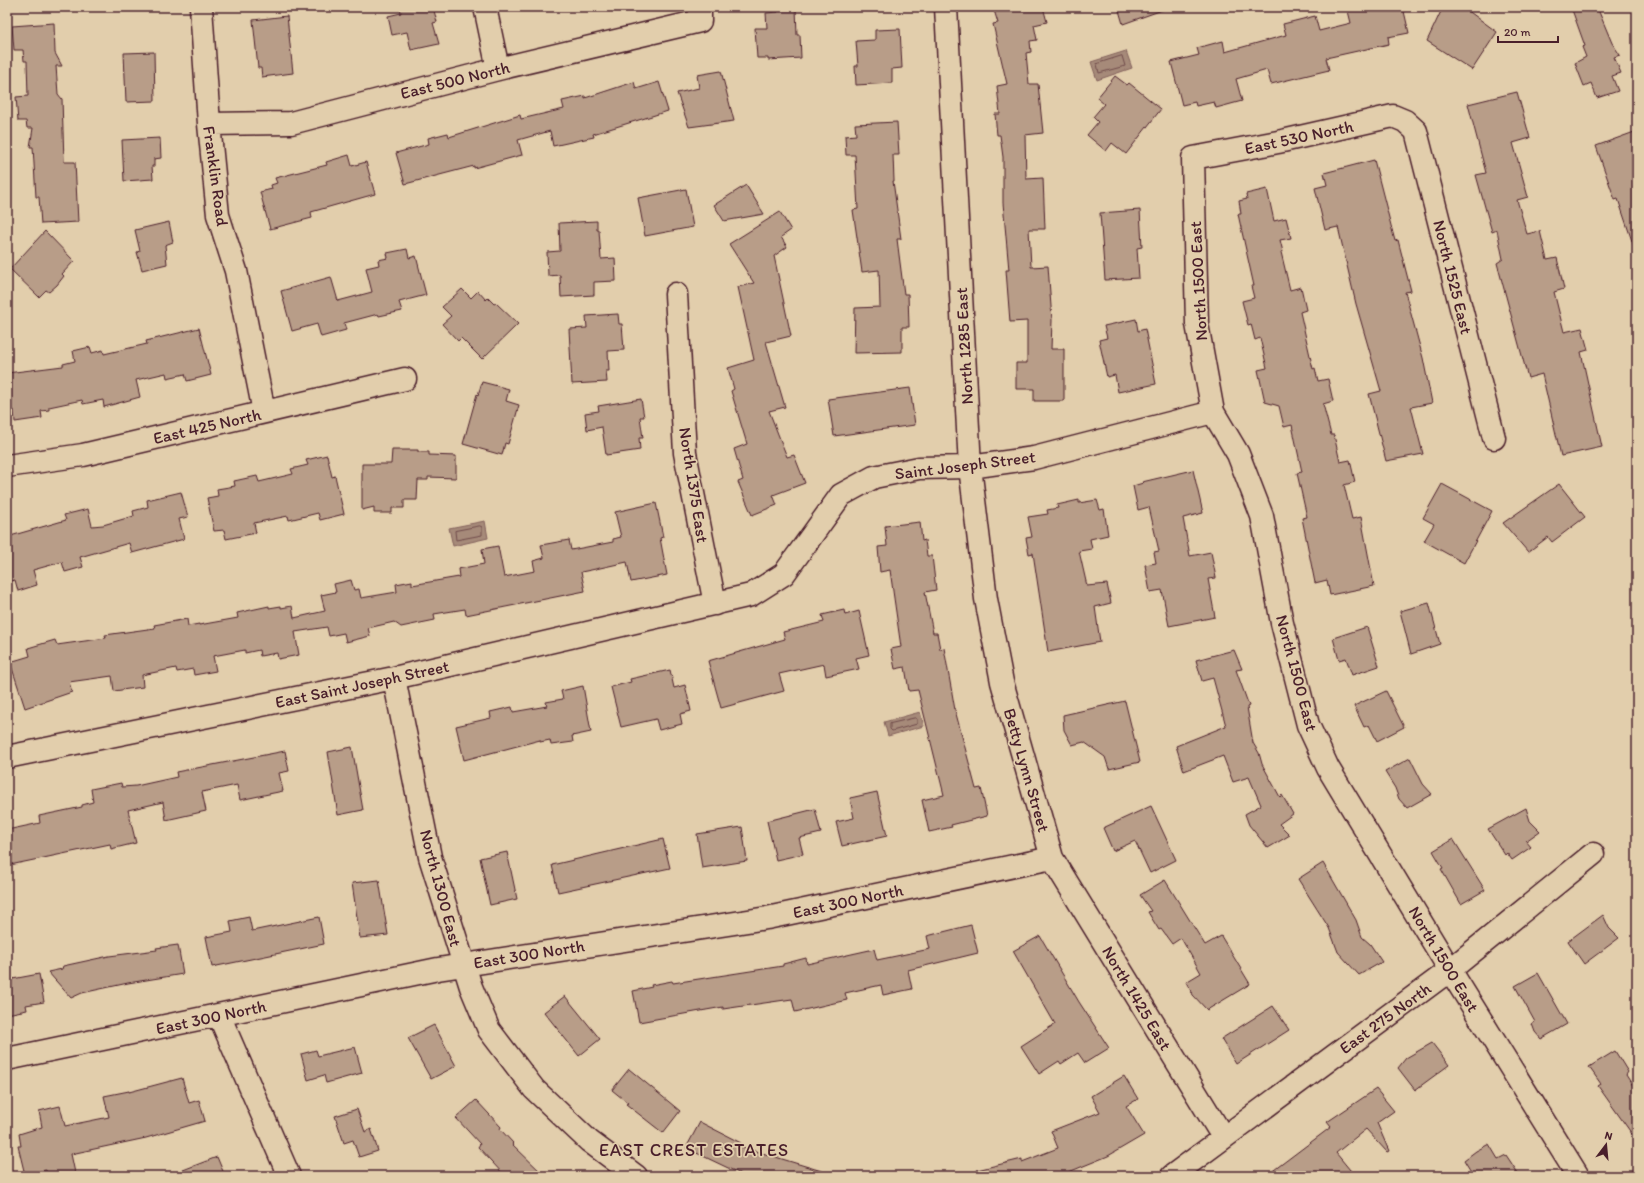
<svg xmlns="http://www.w3.org/2000/svg" width="1644" height="1183" viewBox="0 0 1644 1183" font-family="Itim,sans-serif">
  <style>
    .water { fill: #a68a79; stroke: #815f5a }
    .lines { fill: none; stroke-linecap: round; stroke-linejoin: round }
    .shore { stroke: #6f4a4a; stroke-width: 1 }
    .building { fill: #b89d88; stroke: #4a1f2b }
    .street-casing { stroke: #4a1f2b; stroke-width: 25 }
    .street { stroke: #e2ceac; stroke-width: 22 }
    .labels { text-anchor: middle; stroke-width: 3.5; stroke-linejoin: round; paint-order: stroke }
    .street-label { font-size: 17px; fill: #4a1f2b; stroke: #e2ceac }
    .neighbourhood-label { font-size: 18px; letter-spacing: 1px; fill: #4a1f2b; stroke: #e2ceac }
  </style>
  <rect width="100%" height="100%" fill="#e2ceac"/>
  <filter id="ink" filterUnits="userSpaceOnUse"><feTurbulence type="fractalNoise" baseFrequency=".025" numOctaves="2"/><feDisplacementMap in="SourceGraphic" scale="8" xChannelSelector="R" yChannelSelector="G"/><feConvolveMatrix kernelMatrix="1 2 1 2 8 2 1 2 1" color-interpolation-filters="sRGB"/></filter>
  <g filter="url(#ink)">
    <path class="water" d="M 1126,51 L 1132,68 L 1097,80 L 1091,62 Z
      M 485,521 L 488,538 L 453,546 L 449,528 Z
      M 920,712 L 924,726 L 888,736 L 884,722 Z"/>
    <g class="lines">
      <path class="shore" d="M 1122,56 L 1125,66 L 1099,73 L 1097,64 Z
        M 480,526 L 482,527 L 482,535 L 456,540 L 455,531 Z
        M 915,718 L 917,719 L 917,724 L 892,731 L 890,729 L 890,724 Z"/>
    </g>
    <path class="building" d="M 400,7 L 433,7 L 437,22 L 433,23 L 439,44 L 411,50 L 407,32 L 392,35 L 388,16 L 401,13 Z
      M 993,7 L 1043,7 L 1047,22 L 1034,25 L 1037,40 L 1030,41 L 1031,52 L 1026,53 L 1029,84 L 1038,84 L 1043,133 L 1025,135 L 1026,179 L 1043,178 L 1045,229 L 1029,229 L 1031,267 L 1048,266 L 1052,320 L 1051,349 L 1064,349 L 1064,401 L 1034,401 L 1034,389 L 1016,389 L 1016,363 L 1027,363 L 1027,321 L 1010,322 L 1006,270 L 1009,270 L 1003,203 L 1003,157 L 1000,135 L 997,135 L 995,114 L 1000,114 L 997,86 L 1007,84 L 993,24 L 998,23 Z
      M 1118,7 L 1165,7 L 1165,9 L 1123,24 Z
      M 1347,7 L 1403,7 L 1409,33 L 1388,37 L 1389,44 L 1326,58 L 1329,70 L 1271,84 L 1267,70 L 1236,79 L 1242,101 L 1216,108 L 1214,102 L 1196,106 L 1195,102 L 1182,105 L 1171,62 L 1199,55 L 1197,48 L 1223,41 L 1225,52 L 1286,35 L 1283,24 L 1315,16 L 1319,31 L 1351,23 Z
      M 1443,7 L 1463,7 L 1497,32 L 1472,70 L 1427,41 Z
      M 1571,7 L 1597,7 L 1612,43 L 1620,55 L 1614,57 L 1621,73 L 1612,76 L 1618,91 L 1597,98 L 1591,83 L 1584,86 L 1575,63 L 1586,57 L 1582,47 L 1585,46 Z
      M 796,8 L 797,35 L 800,35 L 801,58 L 768,60 L 768,58 L 757,58 L 755,28 L 767,28 L 766,13 L 778,12 L 778,9 Z
      M 287,16 L 293,73 L 262,77 L 261,68 L 258,68 L 253,20 Z
      M 54,23 L 55,53 L 62,66 L 56,66 L 58,94 L 62,99 L 64,162 L 75,162 L 78,222 L 41,224 L 39,197 L 36,197 L 33,147 L 30,147 L 33,128 L 27,128 L 26,121 L 18,121 L 16,97 L 28,96 L 27,61 L 24,61 L 23,50 L 14,50 L 12,26 Z
      M 900,29 L 902,68 L 892,69 L 892,83 L 856,85 L 855,66 L 858,66 L 856,41 L 875,40 L 875,30 Z
      M 154,52 L 155,101 L 126,102 L 124,53 Z
      M 721,71 L 734,121 L 689,127 L 677,93 L 699,88 L 697,75 Z
      M 1115,76 L 1127,85 L 1129,83 L 1161,109 L 1126,154 L 1112,143 L 1106,151 L 1087,135 L 1098,122 L 1093,117 L 1104,104 L 1097,98 Z
      M 634,82 L 636,89 L 659,82 L 668,111 L 593,134 L 594,137 L 553,146 L 550,131 L 518,140 L 522,155 L 474,168 L 474,166 L 405,184 L 396,153 L 429,144 L 428,138 L 448,133 L 449,137 L 520,115 L 521,119 L 564,109 L 562,101 L 585,96 L 585,98 Z
      M 1517,92 L 1530,138 L 1513,143 L 1528,197 L 1517,200 L 1527,234 L 1540,231 L 1547,260 L 1557,258 L 1564,289 L 1554,292 L 1564,332 L 1582,328 L 1588,350 L 1581,352 L 1602,447 L 1561,456 L 1542,374 L 1528,378 L 1497,263 L 1503,259 L 1497,230 L 1492,232 L 1476,175 L 1486,173 L 1468,104 Z
      M 897,122 L 899,155 L 893,155 L 894,181 L 893,181 L 901,239 L 897,239 L 904,294 L 908,294 L 909,327 L 902,327 L 902,352 L 854,353 L 855,308 L 880,307 L 879,270 L 862,272 L 853,210 L 858,209 L 855,155 L 846,155 L 845,136 L 856,135 L 855,124 Z
      M 1637,131 L 1637,246 L 1634,247 L 1618,199 L 1615,200 L 1596,146 Z
      M 160,138 L 161,158 L 154,159 L 154,166 L 152,166 L 153,179 L 124,181 L 122,140 Z
      M 349,155 L 352,166 L 366,162 L 375,194 L 311,212 L 312,218 L 270,229 L 260,192 L 272,189 L 271,185 L 277,183 L 275,178 L 327,165 L 326,162 Z
      M 1374,160 L 1395,241 L 1398,240 L 1411,291 L 1405,292 L 1423,358 L 1432,403 L 1411,407 L 1423,454 L 1386,461 L 1369,394 L 1381,391 L 1356,304 L 1338,227 L 1325,230 L 1315,188 L 1327,185 L 1324,173 Z
      M 746,185 L 764,214 L 724,221 L 714,205 Z
      M 686,189 L 693,227 L 645,236 L 638,198 Z
      M 1267,189 L 1274,221 L 1286,218 L 1291,238 L 1280,240 L 1283,252 L 1281,252 L 1290,290 L 1301,287 L 1306,310 L 1300,312 L 1313,369 L 1315,368 L 1318,381 L 1328,379 L 1333,401 L 1323,404 L 1331,435 L 1334,435 L 1340,462 L 1350,460 L 1355,482 L 1344,485 L 1352,519 L 1361,517 L 1374,586 L 1330,595 L 1327,580 L 1315,583 L 1302,518 L 1307,517 L 1297,473 L 1302,472 L 1292,425 L 1284,427 L 1279,406 L 1265,402 L 1258,370 L 1267,368 L 1260,338 L 1255,340 L 1251,324 L 1248,325 L 1242,301 L 1254,298 L 1251,286 L 1254,286 L 1238,214 L 1241,214 L 1239,201 L 1247,199 L 1246,194 Z
      M 1140,210 L 1142,247 L 1137,248 L 1139,278 L 1105,280 L 1100,213 Z
      M 780,212 L 791,230 L 781,237 L 787,247 L 774,256 L 791,336 L 766,342 L 785,407 L 769,411 L 787,457 L 794,455 L 805,483 L 773,495 L 777,505 L 752,515 L 738,482 L 743,480 L 734,449 L 747,444 L 731,391 L 734,389 L 728,368 L 754,360 L 738,287 L 754,283 L 729,244 Z
      M 597,221 L 597,230 L 599,230 L 601,259 L 615,258 L 616,281 L 594,282 L 594,295 L 561,297 L 560,275 L 548,276 L 547,252 L 560,251 L 559,223 Z
      M 169,222 L 173,242 L 165,245 L 167,264 L 142,270 L 137,252 L 140,251 L 135,230 Z
      M 45,231 L 74,261 L 62,274 L 64,276 L 57,285 L 49,292 L 46,290 L 39,297 L 10,269 Z
      M 407,249 L 409,258 L 416,256 L 426,295 L 399,302 L 402,311 L 379,316 L 378,314 L 344,323 L 346,330 L 321,337 L 317,324 L 292,331 L 281,291 L 331,277 L 338,301 L 372,292 L 366,268 L 379,265 L 378,260 L 388,258 L 387,253 Z
      M 462,289 L 471,298 L 478,291 L 486,300 L 488,298 L 494,304 L 496,303 L 518,324 L 482,359 L 461,338 L 458,341 L 442,324 L 451,316 L 442,307 Z
      M 618,314 L 619,324 L 622,324 L 624,350 L 608,351 L 609,371 L 606,371 L 607,382 L 572,384 L 569,329 L 587,328 L 586,316 Z
      M 1136,319 L 1138,331 L 1145,329 L 1156,384 L 1118,392 L 1115,375 L 1107,377 L 1099,340 L 1107,338 L 1104,326 Z
      M 199,328 L 211,375 L 187,381 L 185,374 L 167,378 L 166,373 L 136,380 L 140,397 L 104,407 L 103,400 L 83,404 L 82,400 L 49,407 L 49,410 L 41,411 L 42,418 L 15,422 L 14,410 L 7,411 L 7,373 L 63,366 L 63,364 L 75,361 L 73,351 L 90,347 L 92,353 L 103,350 L 104,354 L 147,344 L 146,341 Z
      M 482,382 L 509,389 L 506,401 L 519,405 L 508,444 L 505,443 L 502,455 L 463,444 L 477,394 L 478,395 Z
      M 910,388 L 915,425 L 834,436 L 828,399 Z
      M 641,399 L 644,417 L 640,417 L 643,438 L 639,438 L 640,450 L 606,455 L 602,427 L 587,430 L 585,413 L 599,411 L 598,406 Z
      M 392,450 L 418,450 L 418,452 L 429,452 L 429,455 L 456,456 L 456,478 L 428,477 L 428,480 L 418,480 L 417,500 L 404,500 L 404,508 L 392,508 L 392,513 L 374,513 L 374,507 L 362,510 L 362,464 L 391,464 Z
      M 327,455 L 332,477 L 335,476 L 344,514 L 320,520 L 318,513 L 289,520 L 288,516 L 254,523 L 256,533 L 226,539 L 224,530 L 214,531 L 207,498 L 218,496 L 217,489 L 235,486 L 234,481 L 257,476 L 259,482 L 293,474 L 291,469 L 308,465 L 306,460 Z
      M 1193,470 L 1203,513 L 1183,518 L 1190,556 L 1211,552 L 1216,578 L 1208,579 L 1215,617 L 1169,626 L 1162,590 L 1150,592 L 1145,565 L 1156,563 L 1154,552 L 1159,551 L 1149,507 L 1138,510 L 1133,486 L 1143,483 L 1142,482 Z
      M 1442,484 L 1492,511 L 1464,563 L 1424,541 L 1434,524 L 1423,518 Z
      M 1559,484 L 1585,517 L 1552,542 L 1548,537 L 1528,552 L 1503,523 Z
      M 181,492 L 188,517 L 179,519 L 184,539 L 132,553 L 129,543 L 80,557 L 83,567 L 65,572 L 62,562 L 33,570 L 37,585 L 18,591 L 15,580 L 7,582 L 7,537 L 66,520 L 64,515 L 88,509 L 92,526 L 103,525 L 134,516 L 133,511 L 148,507 L 147,500 Z
      M 1079,500 L 1079,503 L 1097,500 L 1100,510 L 1104,509 L 1108,535 L 1090,539 L 1092,549 L 1079,551 L 1087,586 L 1107,584 L 1111,603 L 1095,607 L 1100,642 L 1048,652 L 1033,553 L 1029,554 L 1026,538 L 1032,537 L 1028,517 L 1048,514 L 1047,510 L 1058,508 L 1057,505 Z
      M 656,503 L 663,537 L 660,538 L 667,575 L 631,582 L 627,562 L 591,570 L 581,572 L 585,591 L 466,615 L 465,609 L 434,614 L 435,620 L 401,627 L 394,622 L 368,628 L 370,636 L 346,642 L 344,633 L 329,636 L 327,627 L 295,632 L 299,655 L 278,659 L 277,653 L 260,656 L 259,650 L 245,653 L 245,650 L 213,656 L 216,671 L 194,675 L 193,669 L 177,672 L 176,668 L 142,675 L 143,687 L 114,691 L 112,676 L 69,682 L 72,692 L 25,708 L 10,662 L 30,656 L 28,648 L 55,640 L 57,645 L 106,638 L 105,635 L 155,628 L 154,625 L 187,619 L 188,626 L 199,624 L 199,625 L 238,618 L 237,613 L 269,606 L 269,608 L 281,606 L 281,608 L 292,606 L 294,618 L 325,611 L 321,595 L 336,592 L 334,584 L 351,580 L 354,590 L 359,589 L 361,598 L 397,592 L 396,584 L 412,581 L 412,585 L 459,577 L 458,569 L 484,564 L 482,549 L 498,546 L 504,577 L 535,571 L 533,561 L 544,558 L 541,545 L 569,540 L 571,550 L 613,542 L 613,539 L 621,537 L 615,512 Z
      M 920,522 L 922,541 L 925,540 L 927,556 L 932,556 L 936,590 L 925,592 L 933,633 L 937,633 L 940,649 L 944,648 L 955,710 L 976,789 L 981,788 L 987,816 L 951,825 L 952,827 L 929,832 L 922,800 L 944,795 L 918,690 L 909,691 L 905,667 L 895,669 L 891,649 L 901,647 L 890,570 L 880,572 L 878,547 L 887,546 L 885,526 Z
      M 1429,603 L 1440,644 L 1411,654 L 1400,611 Z
      M 844,610 L 845,615 L 859,611 L 869,655 L 856,658 L 859,669 L 826,676 L 824,664 L 779,674 L 784,691 L 721,708 L 708,661 L 785,639 L 783,632 L 824,622 L 822,615 Z
      M 1367,627 L 1379,666 L 1352,675 L 1346,658 L 1339,660 L 1333,638 Z
      M 1234,650 L 1242,669 L 1236,670 L 1249,706 L 1247,707 L 1253,743 L 1259,753 L 1262,764 L 1280,797 L 1282,795 L 1293,814 L 1279,824 L 1290,835 L 1268,848 L 1249,825 L 1245,814 L 1261,805 L 1249,777 L 1233,782 L 1223,756 L 1184,771 L 1176,746 L 1226,726 L 1213,678 L 1202,681 L 1196,660 Z
      M 670,670 L 674,688 L 685,685 L 691,711 L 680,714 L 682,724 L 659,730 L 656,719 L 621,727 L 611,687 L 631,682 L 630,679 Z
      M 583,686 L 591,732 L 572,736 L 573,742 L 551,745 L 550,740 L 540,742 L 540,740 L 464,760 L 456,726 L 491,718 L 490,712 L 512,707 L 513,712 L 547,706 L 546,702 L 563,699 L 561,691 Z
      M 1386,691 L 1404,727 L 1377,741 L 1369,725 L 1364,727 L 1354,706 Z
      M 1125,701 L 1140,762 L 1109,769 L 1105,757 L 1084,742 L 1072,745 L 1064,730 L 1063,715 Z
      M 352,747 L 363,810 L 338,815 L 328,752 Z
      M 285,751 L 289,771 L 279,773 L 283,791 L 240,800 L 237,785 L 202,792 L 206,811 L 166,820 L 163,802 L 128,810 L 136,843 L 111,849 L 110,844 L 10,865 L 7,852 L 7,830 L 40,823 L 39,816 L 82,807 L 82,805 L 93,802 L 91,789 L 121,783 L 122,787 L 136,786 L 177,777 L 176,772 Z
      M 1410,758 L 1423,784 L 1432,794 L 1407,808 L 1399,799 L 1395,788 L 1385,772 Z
      M 877,792 L 887,836 L 842,846 L 836,822 L 854,818 L 850,798 Z
      M 1151,806 L 1176,860 L 1150,873 L 1135,841 L 1113,851 L 1103,828 Z
      M 1526,808 L 1530,821 L 1540,831 L 1526,841 L 1531,847 L 1512,860 L 1507,853 L 1505,855 L 1488,829 Z
      M 815,809 L 821,833 L 799,838 L 803,854 L 776,860 L 767,821 Z
      M 742,827 L 747,861 L 702,868 L 697,834 Z
      M 663,839 L 670,868 L 558,892 L 552,865 Z
      M 1453,839 L 1485,890 L 1461,904 L 1441,869 L 1443,868 L 1433,851 Z
      M 507,852 L 517,899 L 490,905 L 480,858 Z
      M 1323,863 L 1356,920 L 1362,937 L 1370,944 L 1382,962 L 1359,975 L 1338,952 L 1329,928 L 1298,879 Z
      M 379,880 L 388,935 L 360,938 L 352,883 Z
      M 1165,880 L 1205,945 L 1221,936 L 1250,984 L 1207,1010 L 1193,995 L 1186,982 L 1201,973 L 1181,938 L 1172,944 L 1161,929 L 1159,930 L 1154,922 L 1148,912 L 1151,911 L 1140,895 Z
      M 1603,915 L 1609,928 L 1619,938 L 1584,964 L 1568,941 Z
      M 249,917 L 252,931 L 319,917 L 324,944 L 212,967 L 206,937 L 232,932 L 230,921 Z
      M 971,925 L 978,953 L 908,970 L 912,989 L 883,995 L 881,985 L 845,993 L 847,1000 L 795,1012 L 792,999 L 723,1009 L 723,1007 L 639,1022 L 633,991 L 652,987 L 651,985 L 672,981 L 673,983 L 783,966 L 783,964 L 806,958 L 807,964 L 874,949 L 877,960 L 930,949 L 927,936 Z
      M 1040,936 L 1079,1002 L 1109,1048 L 1085,1063 L 1078,1053 L 1061,1064 L 1059,1061 L 1039,1074 L 1021,1046 L 1055,1024 L 1013,951 Z
      M 178,945 L 183,974 L 128,983 L 82,993 L 71,998 L 48,972 L 62,969 L 63,966 L 109,956 L 157,950 L 156,948 Z
      M 1538,973 L 1567,1024 L 1541,1039 L 1535,1032 L 1532,1024 L 1535,1022 L 1515,986 Z
      M 39,974 L 44,1002 L 26,1005 L 27,1010 L 7,1014 L 7,980 Z
      M 565,996 L 600,1039 L 579,1056 L 544,1012 Z
      M 1273,1006 L 1289,1030 L 1236,1064 L 1221,1039 Z
      M 434,1025 L 456,1066 L 431,1079 L 408,1038 Z
      M 1432,1043 L 1449,1065 L 1415,1090 L 1398,1068 L 1406,1058 Z
      M 355,1047 L 362,1073 L 326,1083 L 324,1075 L 308,1080 L 301,1054 L 316,1050 L 318,1056 Z
      M 1615,1051 L 1628,1072 L 1626,1075 L 1637,1092 L 1637,1141 L 1598,1086 L 1601,1084 L 1589,1067 Z
      M 629,1069 L 680,1111 L 663,1133 L 626,1104 L 628,1103 L 612,1090 Z
      M 1124,1076 L 1138,1099 L 1126,1106 L 1144,1135 L 1108,1156 L 1059,1176 L 978,1176 L 977,1170 L 1022,1159 L 1022,1162 L 1058,1148 L 1051,1131 L 1100,1112 L 1091,1096 Z
      M 182,1078 L 189,1103 L 199,1100 L 205,1121 L 146,1138 L 71,1154 L 75,1173 L 60,1176 L 47,1176 L 46,1170 L 25,1175 L 18,1146 L 21,1146 L 19,1134 L 42,1127 L 39,1111 L 60,1106 L 65,1126 L 109,1117 L 104,1096 L 129,1091 L 129,1092 Z
      M 1376,1089 L 1394,1111 L 1377,1123 L 1389,1151 L 1387,1152 L 1366,1129 L 1336,1153 L 1355,1176 L 1266,1176 L 1331,1127 L 1327,1122 Z
      M 476,1100 L 501,1127 L 500,1129 L 513,1143 L 512,1144 L 545,1176 L 505,1176 L 478,1147 L 480,1144 L 456,1118 Z
      M 357,1109 L 365,1132 L 371,1129 L 378,1151 L 359,1157 L 353,1140 L 344,1143 L 335,1116 Z
      M 700,1122 L 741,1143 L 739,1146 L 825,1172 L 824,1176 L 745,1176 L 686,1148 Z
      M 1489,1144 L 1498,1159 L 1506,1155 L 1520,1176 L 1466,1176 L 1472,1173 L 1464,1160 L 1476,1151 Z
      M 217,1157 L 225,1176 L 170,1176 L 170,1175 Z"/>
    <g class="lines">
      <g class="street-casing">
        <path id="street" d="M 201,7 L 209,124 L 218,215 L 236,271 L 264,412
          M 485,7 L 498,69
          M 946,7 L 970,467 L 986,599 L 1002,682 L 1052,858 L 1223,1137
          M 209,124 L 291,123 L 498,69 L 700,21 L 700,7
          M 676,294 L 685,453 L 715,604
          M 1494,438 L 1416,131 L 1405,121 L 1393,116 L 1278,142 L 1193,158 L 1197,324 L 1213,412 L 1238,454 L 1262,516 L 1282,623 L 1308,725 L 1328,768 L 1450,970 L 1578,1176
          M 7,466 L 83,455 L 405,379
          M 394,678 L 430,857 L 471,987 L 489,1030 L 534,1089 L 589,1141 L 636,1176
          M 7,757 L 394,678 L 751,595 L 784,574 L 841,495 L 874,477 L 919,468 L 970,467 L 1034,458 L 1213,412
          M 219,1015 L 289,1176
          M 7,1059 L 438,969 L 767,918 L 1052,858
          M 1172,1176 L 1450,970 L 1593,854"/>
      </g>
      <use href="#street" class="street"/>
    </g>
  </g>
  <g class="labels">
    <g class="street-label">
      <text transform="translate(455 80) rotate(-14)" y="6">East 500 North</text>
      <text transform="translate(1299 137) rotate(-12)" y="6">East 530 North</text>
      <text transform="translate(216 176) rotate(82)" y="6">Franklin Road</text>
      <text transform="translate(1453 277) rotate(76)" y="6">North 1525 East</text>
      <text transform="translate(1198 281) rotate(-93)" y="6">North 1500 East</text>
      <text transform="translate(964 346) rotate(-93)" y="6">North 1285 East</text>
      <text transform="translate(207 426) rotate(-13)" y="6">East 425 North</text>
      <text transform="translate(965 465) rotate(-7)" y="6">Saint Joseph Street</text>
      <text transform="translate(694 485) rotate(81)" y="6">North 1375 East</text>
      <text transform="translate(1297 673) rotate(75)" y="6">North 1500 East</text>
      <text transform="translate(362 684) rotate(-12)" y="6">East Saint Joseph Street</text>
      <text transform="translate(1027 770) rotate(74)" y="6">Betty Lynn Street</text>
      <text transform="translate(441 888) rotate(75)" y="6">North 1300 East</text>
      <text transform="translate(848 901) rotate(-12)" y="6">East 300 North</text>
      <text transform="translate(529 954) rotate(-9)" y="6">East 300 North</text>
      <text transform="translate(1444 959) rotate(59)" y="6">North 1500 East</text>
      <text transform="translate(1137 998) rotate(59)" y="6">North 1425 East</text>
      <text transform="translate(211 1017) rotate(-12)" y="6">East 300 North</text>
      <text transform="translate(1385 1018) rotate(-36)" y="6">East 275 North</text>
    </g>
    <g class="neighbourhood-label">
      <text x="694" y="1156">EAST CREST ESTATES</text>
    </g>
  </g>
  <rect width="1644" height="1183" fill="none" stroke="#e2ceac" stroke-width="24"/>
  <rect x="12" y="12" width="1620" height="1159" fill="none" stroke="#4a1f2b" stroke-width="1.5" filter="url(#ink)"/>
  <g transform="translate(1606 1145) rotate(16)" stroke="#e2ceac" stroke-width="3" paint-order="stroke">
  <path d="M0-3L7 15L0 10L-7 15Z" fill="#4a1f2b"/>
  <text y="-6" font-size="11" font-weight="bold" text-anchor="middle" fill="#4a1f2b">N</text>
  </g>
  <path d="M1498 36v6h60v-6" fill="none" stroke="#4a1f2b" stroke-width="2"/>
  <text x="1504" y="36" font-size="12" fill="#4a1f2b" stroke="#e2ceac" stroke-width="3" paint-order="stroke">20 m</text>
</svg>
